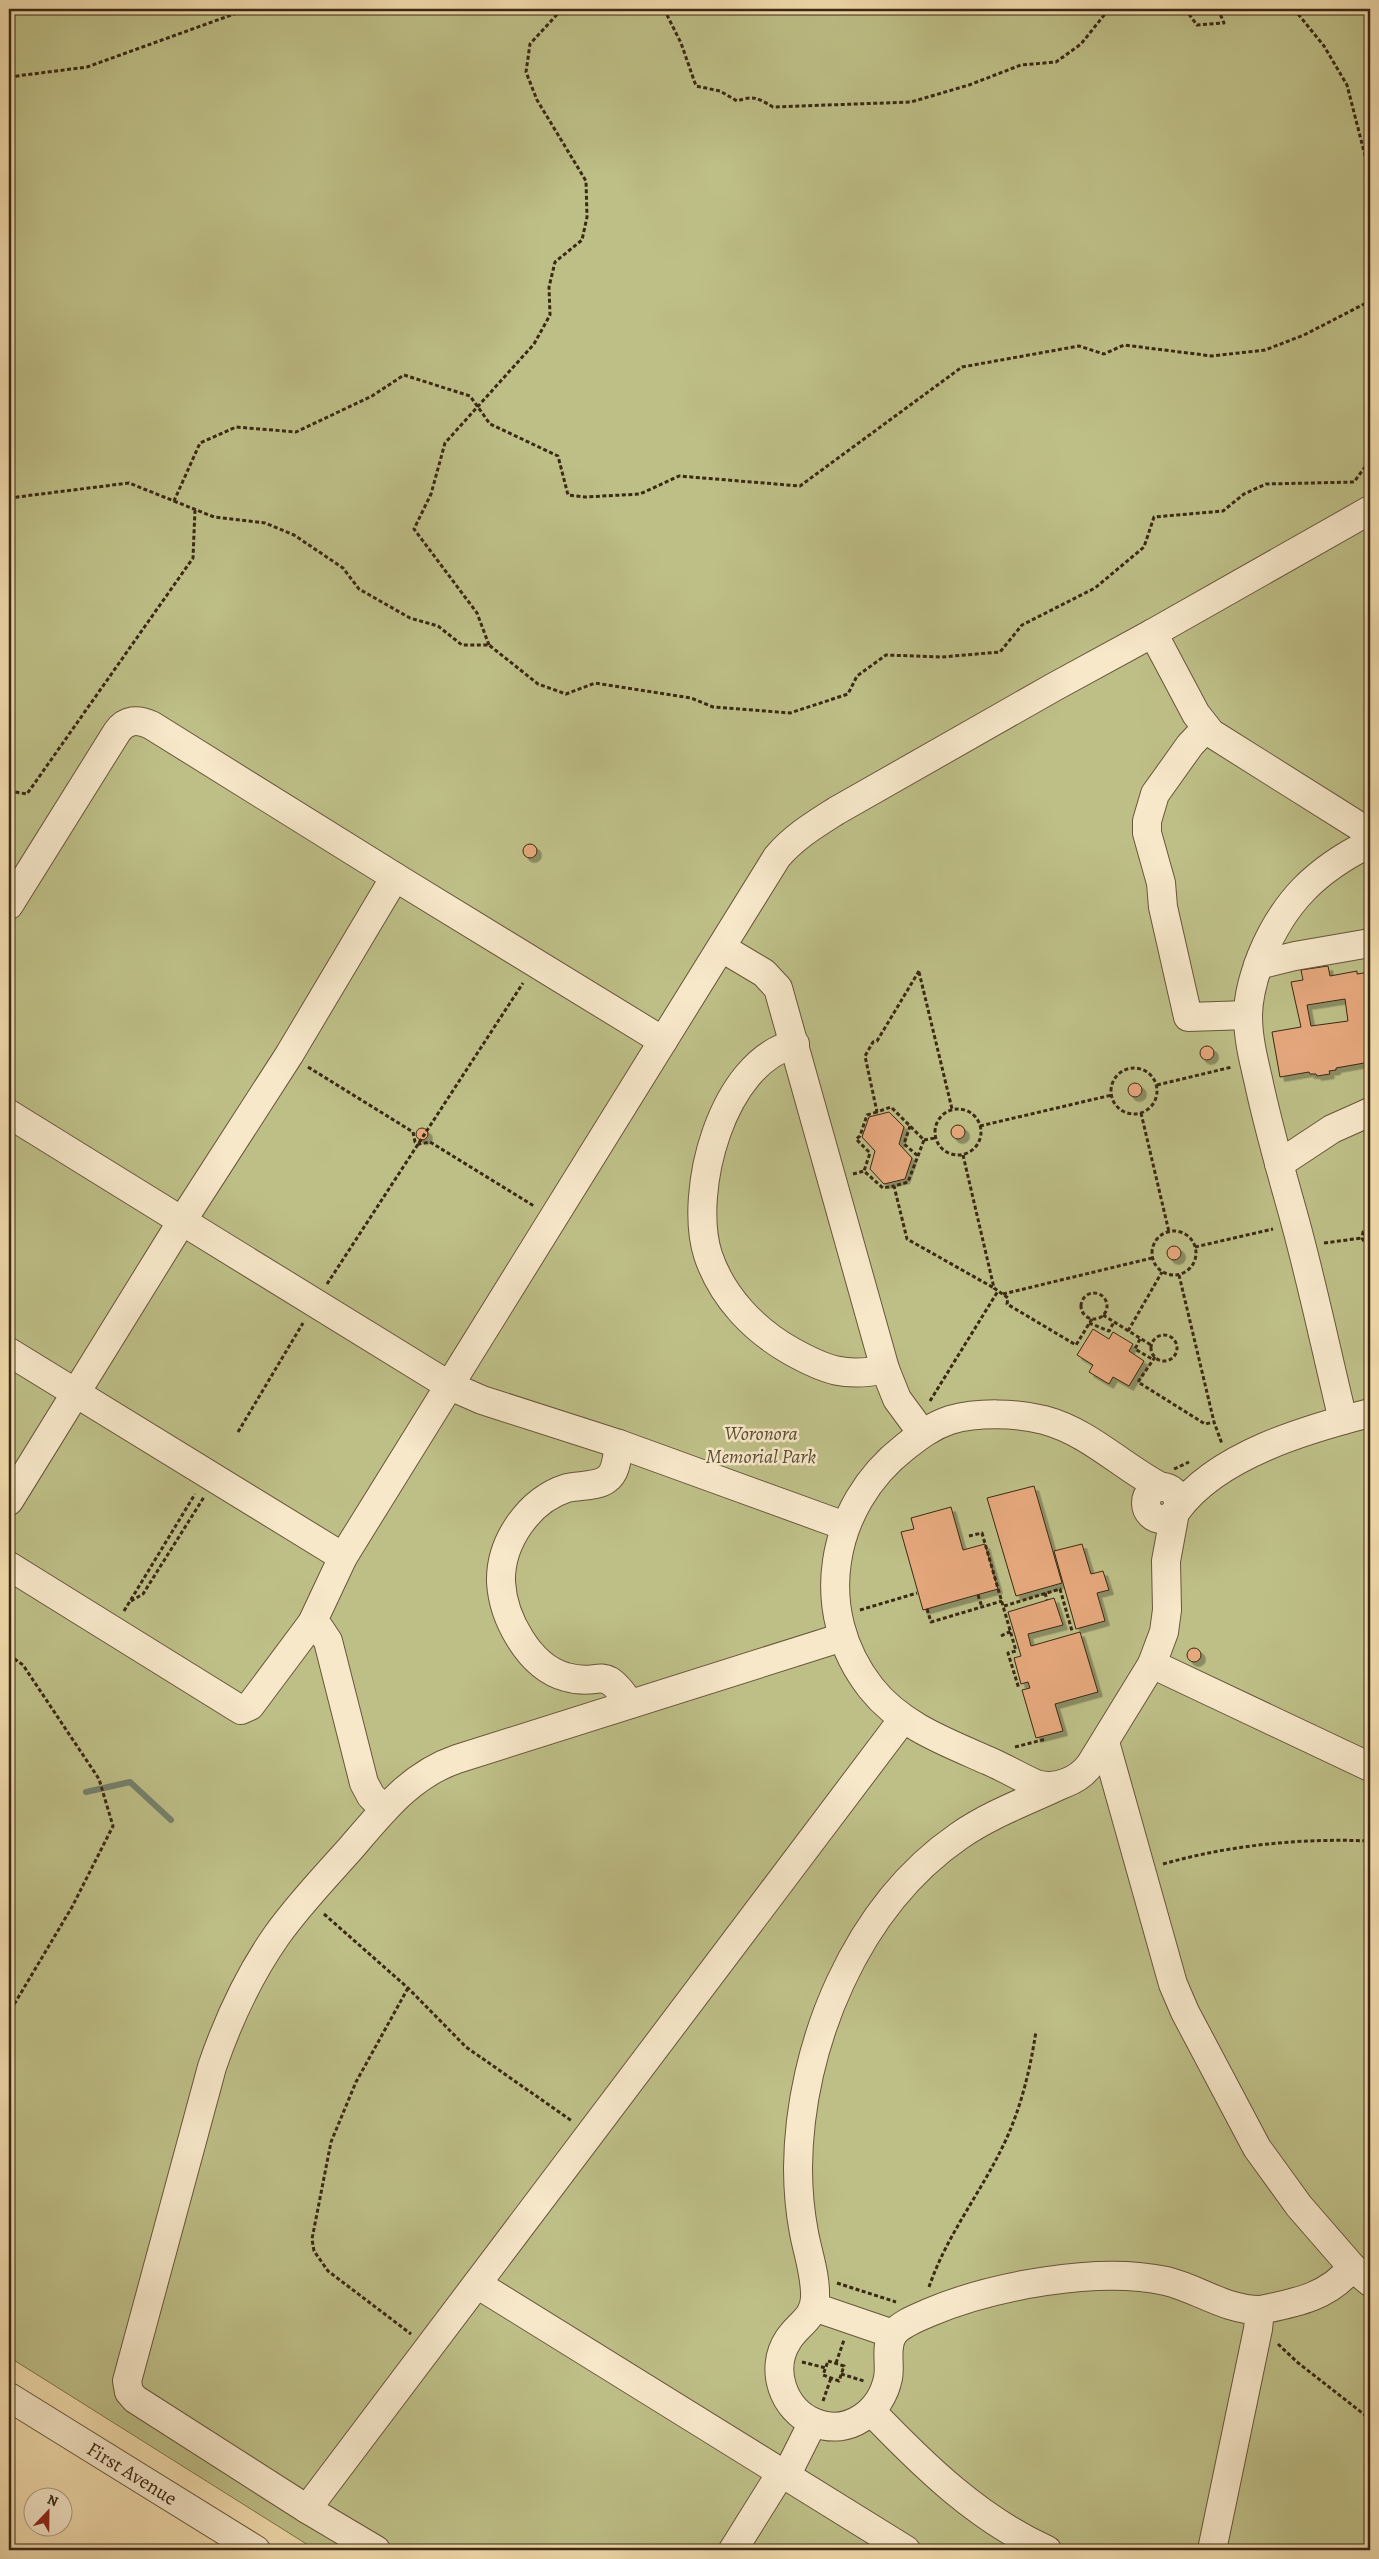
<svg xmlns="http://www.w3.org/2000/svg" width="1379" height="2559" viewBox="0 0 1379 2559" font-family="Alegreya,serif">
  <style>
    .green { fill: #bebf87; stroke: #7c744e }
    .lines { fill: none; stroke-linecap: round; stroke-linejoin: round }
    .stream { stroke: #74816e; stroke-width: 6 }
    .building { fill: #e6a87d; stroke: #3a2915; fill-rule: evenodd; filter: url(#shadow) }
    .minor-casing { stroke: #68563b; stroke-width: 30 }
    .path { stroke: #3a2915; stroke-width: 3; stroke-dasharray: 4 2.5; stroke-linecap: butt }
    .minor { stroke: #f7e8ca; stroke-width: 28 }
    .labels { text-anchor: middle; stroke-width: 5; stroke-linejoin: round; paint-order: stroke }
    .park-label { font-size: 20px; font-style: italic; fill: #5b4e32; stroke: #f7e8ca }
    .street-label { font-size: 20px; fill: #3a2915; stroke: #f7e8ca }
  </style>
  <defs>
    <filter id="shadow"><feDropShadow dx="4.5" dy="4.5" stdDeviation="0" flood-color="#0004"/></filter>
  </defs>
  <rect width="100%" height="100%" fill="#f2dcad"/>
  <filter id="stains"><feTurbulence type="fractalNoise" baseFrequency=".004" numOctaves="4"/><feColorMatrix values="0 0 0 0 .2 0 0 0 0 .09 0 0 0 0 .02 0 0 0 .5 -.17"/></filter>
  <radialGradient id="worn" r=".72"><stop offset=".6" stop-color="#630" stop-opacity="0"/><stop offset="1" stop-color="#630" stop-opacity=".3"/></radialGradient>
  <path class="green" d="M 9,9 L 1370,9 L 1370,2550 L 316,2550 L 9,2357 Z"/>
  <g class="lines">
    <path class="stream" d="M 86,1792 L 130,1782 L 171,1820"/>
  </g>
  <path class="building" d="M523 851a7 7 0 1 1 14 0a7 7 0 1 1-14 0Z
    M 1328,966 L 1330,976 L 1357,971 L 1357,974 L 1370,972 L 1370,1062 L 1336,1068 L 1336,1070 L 1329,1071 L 1330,1074 L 1317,1076 L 1316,1074 L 1310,1074 L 1309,1072 L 1280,1077 L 1272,1032 L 1301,1027 L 1291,982 L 1303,980 L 1301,970 ZM 1345,999 L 1348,1021 L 1311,1026 L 1307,1005 Z
    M1200 1053a7 7 0 1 1 14 0a7 7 0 1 1-14 0Z
    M1128 1090a7 7 0 1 1 14 0a7 7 0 1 1-14 0Z
    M 889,1112 L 904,1127 L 899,1144 L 912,1158 L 905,1179 L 884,1184 L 870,1169 L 875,1151 L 862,1137 L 869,1117 Z
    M951 1132a7 7 0 1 1 14 0a7 7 0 1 1-14 0Z
    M416 1134a6 6 0 1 1 12 0a6 6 0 1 1-12 0Z
    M1167 1253a7 7 0 1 1 14 0a7 7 0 1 1-14 0Z
    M 1093,1329 L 1109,1339 L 1113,1332 L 1133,1344 L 1129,1351 L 1144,1361 L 1129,1386 L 1113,1377 L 1109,1384 L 1089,1372 L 1093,1365 L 1077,1355 Z
    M 1034,1486 L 1062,1583 L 1016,1596 L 987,1498 Z
    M 951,1507 L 963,1550 L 985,1544 L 998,1589 L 923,1610 L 901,1532 L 914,1529 L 911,1518 Z
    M 1082,1544 L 1091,1574 L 1103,1571 L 1109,1590 L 1097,1593 L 1105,1621 L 1076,1629 L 1054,1551 Z
    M 1054,1598 L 1063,1625 L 1028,1634 L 1031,1646 L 1080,1632 L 1098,1692 L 1055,1704 L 1063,1731 L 1036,1738 L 1022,1690 L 1030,1688 L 1028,1682 L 1021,1684 L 1014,1658 L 1021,1656 L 1008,1612 Z
    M1187 1655a7 7 0 1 1 14 0a7 7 0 1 1-14 0Z"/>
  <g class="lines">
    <g class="minor-casing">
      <g id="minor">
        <path d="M 1153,633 L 1370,510"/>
        <path d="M 1206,728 L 1190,745 L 1155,794 L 1147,821 L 1147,833 L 1161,883 L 1163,907 L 1188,1017 L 1248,1015"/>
        <path d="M 9,905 L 117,732 C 126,719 138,719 151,725 L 395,877"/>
        <path d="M 722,948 L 764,973 L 778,988 L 885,1369 L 897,1399 L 922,1433"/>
        <path d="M 1258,965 L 1295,956 L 1370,943"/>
        <path d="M 795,1044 C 722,1061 688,1192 708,1255 C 722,1297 754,1330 791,1351 C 825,1370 846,1378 885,1369"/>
        <path d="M 9,1114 L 182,1221 L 9,1501"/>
        <path d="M 1279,1164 L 1332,1129 L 1370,1112"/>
        <path d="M 9,1352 L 343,1557"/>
        <path d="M 1343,1420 C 1327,1354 1313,1287 1295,1221 C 1282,1174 1268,1127 1258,1079 C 1253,1058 1248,1037 1248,1016 C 1248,995 1254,976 1261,957 C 1284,901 1316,870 1370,843"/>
        <path d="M 619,1444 L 482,1400 L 450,1386 L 182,1221 L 289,1055 L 395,877 L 663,1041"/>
        <path d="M 1161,1487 C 1121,1466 1089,1432 1044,1420 C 1016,1413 978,1412 950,1420 C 932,1426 919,1436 905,1447 C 829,1506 811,1612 871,1688 C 901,1726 946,1742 989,1761 C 1005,1768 1020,1777 1036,1784 C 1056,1790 1078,1781 1090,1765 L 1152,1664 L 1164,1632 L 1167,1610 L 1166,1561 L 1175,1512"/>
        <circle cx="1162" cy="1503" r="16"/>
        <path d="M 1177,1510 C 1217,1455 1307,1429 1370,1413"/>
        <path d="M 9,1566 L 241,1710 L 250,1706 L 312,1623"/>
        <path d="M 1152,1664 L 1370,1767"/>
        <path d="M 630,1704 C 601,1661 602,1688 566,1677 C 529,1667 503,1618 501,1582 C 500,1542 529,1500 567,1488 C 579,1485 597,1487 607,1479 C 617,1472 617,1455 619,1444 L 845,1526"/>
        <path d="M 1105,1742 L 1173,1984 L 1185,2012 L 1257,2148 L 1299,2206 L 1352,2267 L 1370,2282"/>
        <path d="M 1065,1783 C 1030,1800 992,1813 959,1836 C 856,1907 799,2045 798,2168 C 798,2189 800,2212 804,2233 C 808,2254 816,2276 815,2298 C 814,2319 798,2324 788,2340 C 769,2369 783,2410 815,2423 C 849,2436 881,2412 888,2378 C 891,2364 884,2346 894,2333 C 901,2324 917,2318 928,2313 C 991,2286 1098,2266 1166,2281 C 1199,2289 1225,2310 1260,2310 L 1258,2329 L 1212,2550"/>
        <path d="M 384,1809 L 371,1796 L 364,1783 L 328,1641 L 320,1629 L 312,1623 L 343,1557 L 777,857 C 794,837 814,825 836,811 L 1054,687 L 1153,633 L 1196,714 L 1211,733 L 1370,833"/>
        <path d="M 477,2284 L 906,2550"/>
        <path d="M 814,2307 L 893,2334"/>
        <path d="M 1260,2310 C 1295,2303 1329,2297 1352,2267"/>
        <path id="s1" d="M 9,2397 L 256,2550"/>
        <path d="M 872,2412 C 924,2466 978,2519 1047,2550"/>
        <path d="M 786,2476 L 813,2422"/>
        <path d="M 307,2509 L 135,2399 L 129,2392 L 127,2381 L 212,2067 C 228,2020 249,1975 277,1935 C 299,1904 326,1876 351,1848 C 382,1812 410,1775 457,1759 L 843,1637"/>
        <path d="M 376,2550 L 307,2509 L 903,1719"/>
        <path d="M 733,2550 L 781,2473"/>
      </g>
    </g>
    <path class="path" d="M 664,9 L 681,43 L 696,86 L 720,91 L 737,101 C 755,95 757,98 773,107 L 911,102 L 969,85 L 1021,65 L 1056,62 L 1081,44 L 1109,9
      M 1185,9 L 1197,25 L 1224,23 L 1218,9
      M 1294,9 L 1324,46 L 1347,85 L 1370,175
      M 9,77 L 87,67 L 248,9
      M 9,498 L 129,483 L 174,501 L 200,443 L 236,427 L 296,432 L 372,396 L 404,375 L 470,396 L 490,424 L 558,456 L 568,495 L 585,497 L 640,494 L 679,476 L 800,486 L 962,367 L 1079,346 L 1104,354 L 1124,345 L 1212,356 L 1265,350 L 1304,335 L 1370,301
      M 174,501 L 214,517 L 265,523 L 294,535 L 343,568 L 359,589 L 410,618 L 438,626 L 462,645 L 489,645 L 538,684 L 566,694 L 595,683 L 691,698 L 713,707 L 790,713 L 848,694 L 857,676 L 886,655 L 942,657 L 1000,652 L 1022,625 L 1095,588 L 1144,547 L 1154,517 L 1223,511 L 1244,494 L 1266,484 L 1354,482 L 1370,460
      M 489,645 L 477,613 L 414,529 L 431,494 L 445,443 L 534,344 L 550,315 L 549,287 L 555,262 L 582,240 L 587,217 L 586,181 L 537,100 L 526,72 L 530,44 L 562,9
      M 9,791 L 27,794 L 193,558 L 195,509
      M 919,971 L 877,1041 L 873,1042 L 865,1056 L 877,1112 L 891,1107 L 924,1140 L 908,1182 L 894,1186 L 907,1239 L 994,1288
      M 919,972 L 952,1109
      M 308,1067 L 413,1132 L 415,1142 L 419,1144 L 430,1142 L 534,1206
      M1111 1091a23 23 0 1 1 46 0a23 23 0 1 1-46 0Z
      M 1157,1085 L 1232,1067
      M935 1132a23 23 0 1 1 46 0a23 23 0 1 1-46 0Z
      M 877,1112 L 867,1115 L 860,1136 L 856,1139 L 870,1153 L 864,1171 L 883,1188 L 894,1186
      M 1141,1113 L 1169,1232
      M 910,1126 L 904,1144 L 918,1156
      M 980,1126 L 1112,1095
      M 924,1140 L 935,1138
      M 963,1155 L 994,1288 L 1008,1298 L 1007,1304 L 1076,1345 L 1092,1319
      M 853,1174 L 864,1171
      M 1370,1230 L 1363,1232 L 1362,1238 L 1365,1243 L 1370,1244
      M1152 1253a22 22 0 1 1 44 0a22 22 0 1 1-44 0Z
      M 1324,1243 L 1362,1238
      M 1195,1247 L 1273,1229
      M 1179,1275 L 1214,1422 L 1222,1444
      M 327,1284 L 523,983
      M1081 1306a13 13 0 1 1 26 0a13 13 0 1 1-26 0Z
      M 1003,1294 L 1152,1258
      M 1103,1315 L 1151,1345
      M 1089,1323 L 1109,1331 L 1114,1322
      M 1128,1331 L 1162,1272
      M1151 1348a13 13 0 1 1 26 0a13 13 0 1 1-26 0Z
      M 1140,1339 L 1135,1349 L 1152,1359
      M 1155,1357 L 1138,1382 L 1205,1424 L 1214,1422
      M 930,1401 L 998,1291
      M 238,1432 L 303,1323
      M 1174,1469 L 1189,1462
      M 969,1536 L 982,1533 L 1016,1651 L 1008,1653 L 1019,1689
      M 1045,1593 L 1047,1600
      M 978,1595 L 982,1607
      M 131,1601 L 143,1594 L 204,1497
      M 1004,1606 L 1060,1589 L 1072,1631
      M 927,1609 L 931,1622 L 1002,1601
      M 860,1610 L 917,1593
      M 124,1611 L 195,1494
      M 1001,1636 L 1011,1631
      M 9,1655 L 23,1665 L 99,1779 L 113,1826 L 72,1907 L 9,2013
      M 1015,1747 L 1046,1739
      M 1163,1864 C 1230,1845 1301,1838 1370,1841
      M 324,1914 L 408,1988 L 466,2047 L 572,2121
      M 408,1988 L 356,2082 L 331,2142 L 312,2239 L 314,2251 L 328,2271 L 411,2334
      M 837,2283 L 896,2302
      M 929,2287 C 946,2237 979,2195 1002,2148 C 1020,2112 1030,2071 1036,2031
      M 1278,2344 L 1297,2362 L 1370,2419
      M 828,2361 L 844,2366 L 839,2381 L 823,2375 Z
      M 802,2362 L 826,2368
      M 836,2363 L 844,2340
      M 841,2374 L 864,2381
      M 823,2401 L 831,2378"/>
    <use href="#minor" class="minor"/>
  </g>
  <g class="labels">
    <g class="park-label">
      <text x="761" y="1440">Woronora<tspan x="761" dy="23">Memorial Park</tspan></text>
    </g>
    <g class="street-label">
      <text dy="7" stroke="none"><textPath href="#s1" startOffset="145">First Avenue</textPath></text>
    </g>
  </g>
  <rect width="1379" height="2559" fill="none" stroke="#f2dcad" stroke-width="30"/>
  <rect x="10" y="10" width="1359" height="2539" fill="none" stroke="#3a2915" stroke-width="2.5"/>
  <rect x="15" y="15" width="1349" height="2529" fill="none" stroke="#3a2915"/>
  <g transform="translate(48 2512) rotate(22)"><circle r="24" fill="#f7e8ca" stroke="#ab9c82"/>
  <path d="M0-4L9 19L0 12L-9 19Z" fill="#8f2418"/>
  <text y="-8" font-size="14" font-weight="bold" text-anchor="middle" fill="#3a2915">N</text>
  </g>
  <rect width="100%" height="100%" filter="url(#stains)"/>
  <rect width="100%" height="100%" fill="url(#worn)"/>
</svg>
